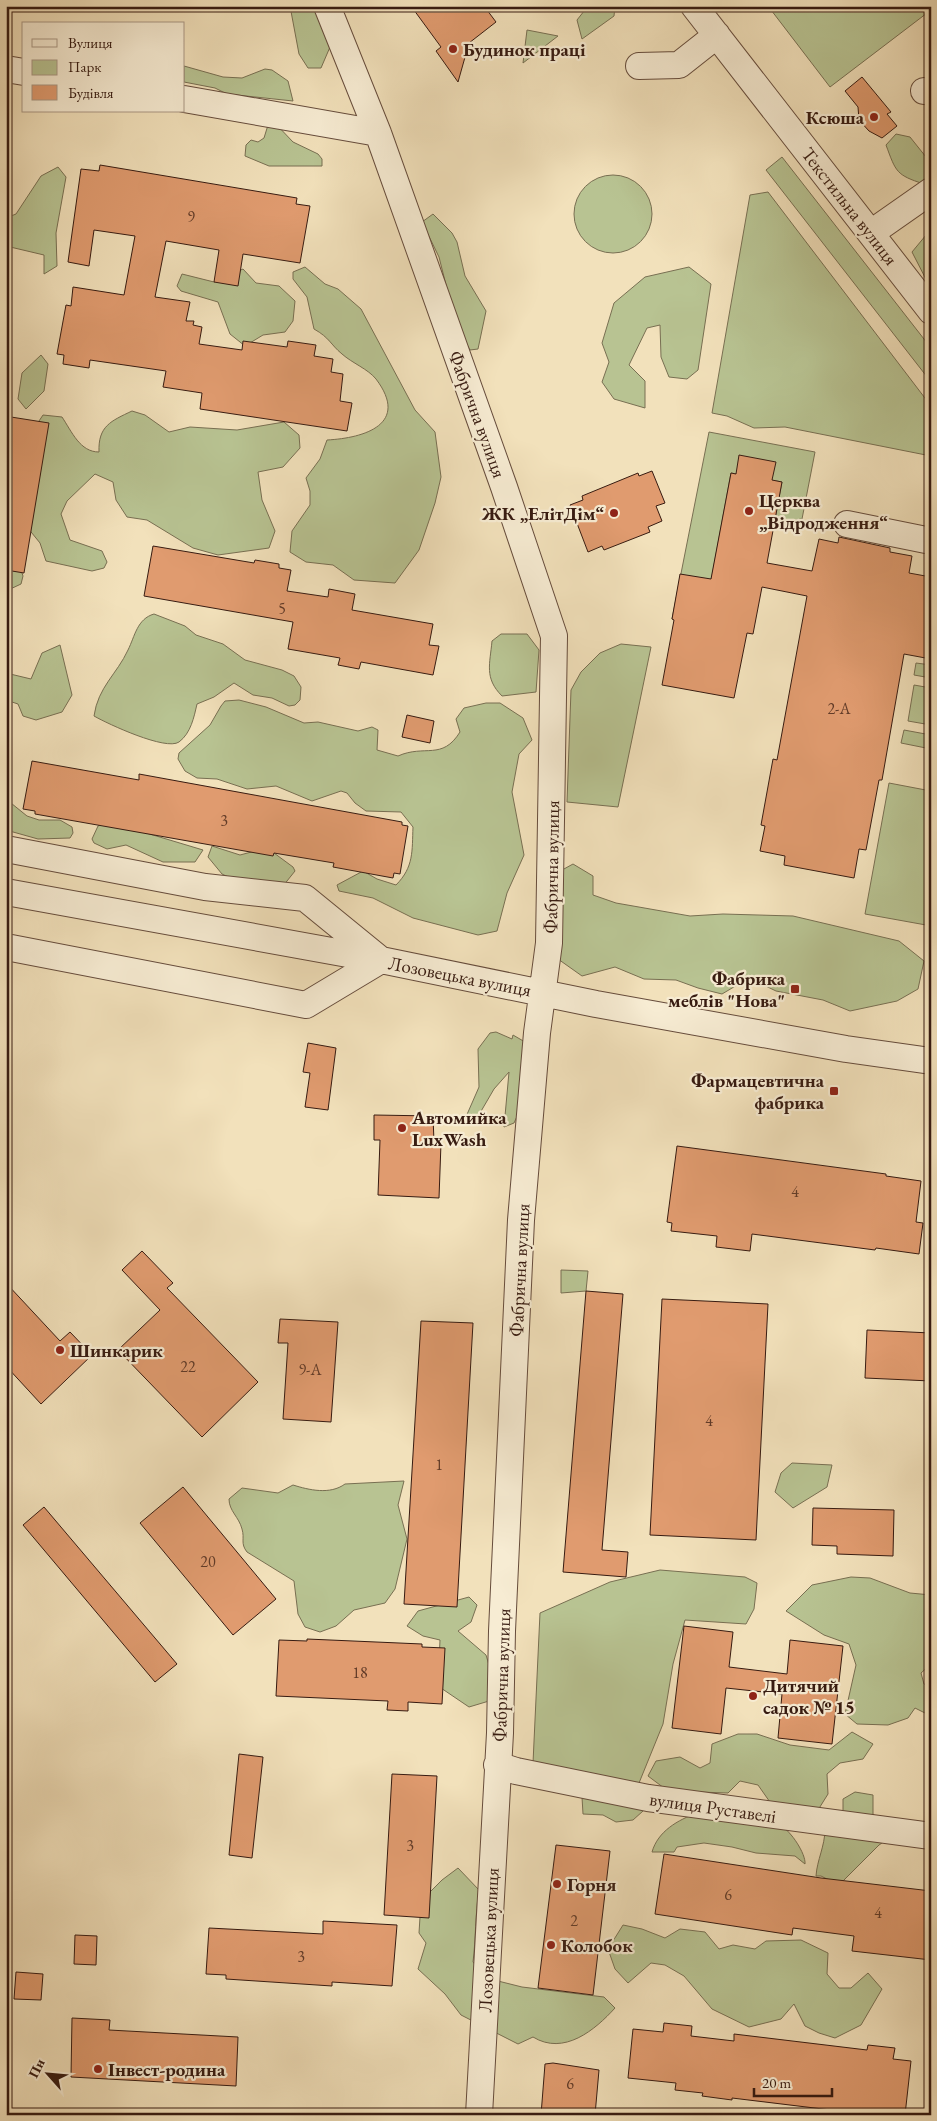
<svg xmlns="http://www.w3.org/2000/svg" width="937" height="2121" viewBox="0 0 937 2121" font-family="'EB Garamond',serif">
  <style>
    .green { fill: #b8c392; stroke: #786f52 }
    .building { fill: #e09b6f; stroke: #371b11 }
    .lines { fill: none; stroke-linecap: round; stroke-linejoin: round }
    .minor-casing { stroke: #664c3c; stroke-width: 28 }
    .minor { stroke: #f7ecd3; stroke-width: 26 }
    .poi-dot { fill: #8f2418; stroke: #f7ecd3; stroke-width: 2 }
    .labels { text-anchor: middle; stroke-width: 4.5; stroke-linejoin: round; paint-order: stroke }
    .number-label { font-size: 16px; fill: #613b28 }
    .poi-label { font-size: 19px; font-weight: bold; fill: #371b11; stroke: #f7ecd3; text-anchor: start }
    .street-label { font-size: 19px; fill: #371b11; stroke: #f7ecd3 }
  </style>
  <rect width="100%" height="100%" fill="#f2e1bb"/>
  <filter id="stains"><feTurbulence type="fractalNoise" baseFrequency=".004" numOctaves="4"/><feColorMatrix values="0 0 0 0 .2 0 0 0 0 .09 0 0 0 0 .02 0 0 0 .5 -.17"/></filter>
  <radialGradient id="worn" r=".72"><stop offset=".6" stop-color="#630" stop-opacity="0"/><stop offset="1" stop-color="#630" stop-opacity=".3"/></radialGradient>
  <path class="green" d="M 290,6 L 320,6 L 330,47 L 321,68 L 308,68 L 299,54 Z
    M 588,6 L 615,6 L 614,16 L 582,39 L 577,20 Z
    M 768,6 L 931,6 L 931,10 L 830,87 Z
    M 527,30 L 558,36 L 523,63 Z
    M 184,66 L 223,77 L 242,78 L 265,69 L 272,70 L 288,81 L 293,101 L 227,94 L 215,88 L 184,82 Z
    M 274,122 L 293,142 L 318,154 L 322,159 L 322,166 L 269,166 L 245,156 L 246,145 L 251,140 L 258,142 L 264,138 L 268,125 Z
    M 896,134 L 910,137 L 926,157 L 929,175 L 924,184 C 896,175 896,172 886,145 Z
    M 782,157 L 931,348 L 931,382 L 766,170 Z
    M 58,167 L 66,177 L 56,233 L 57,266 L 44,274 L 44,255 L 6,246 L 6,218 L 16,214 L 41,176 Z
    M574 214a39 39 0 1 1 78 0a39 39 0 1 1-78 0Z
    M 768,192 L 931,406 L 931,456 L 785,427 L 754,428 L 727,416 L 712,413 L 750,195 Z
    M 433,214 L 452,233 L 457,242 L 465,276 L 486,311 L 478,349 L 470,350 L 456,325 L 439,257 L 422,222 Z
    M 931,229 L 931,289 L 912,252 Z
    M 305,267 L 325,284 L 338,289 L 361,309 L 415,410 L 435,432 L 441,477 L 435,503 L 419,550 L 395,583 L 354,580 L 333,565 L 306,562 L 290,552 L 292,531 L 310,505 L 310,491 L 306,478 L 320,459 L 327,440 C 365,438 410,424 376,379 C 368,369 352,363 342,354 C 330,344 330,338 314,329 L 307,297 L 293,279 L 293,272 Z
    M 689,267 L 711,284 L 698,370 L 687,379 L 669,377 L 661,357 L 660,325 L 647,328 L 629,365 L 645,381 L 645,408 L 614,399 L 602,382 L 609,362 L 602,343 L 614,303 L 645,277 Z
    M 243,269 L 256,283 L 279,286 L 295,301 L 293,321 L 285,332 L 263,335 L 245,346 L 230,334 L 218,302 L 181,291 L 177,286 L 182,274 L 214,282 Z
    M 41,355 L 48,364 L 44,391 L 26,409 L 18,399 L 22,373 Z
    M 132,411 L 145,415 L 169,432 L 190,427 L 237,430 L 284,422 L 299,435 L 300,448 L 283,467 L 258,472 L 262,500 L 275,531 L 269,548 L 218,555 L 193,548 L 147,520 L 127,517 L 116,500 L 113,482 L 95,474 L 67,501 L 61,514 L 70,540 L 102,551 L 107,562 L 104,568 L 92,571 L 46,561 L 40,543 L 23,522 L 35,427 L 43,415 L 62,417 C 72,432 80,452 99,452 C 98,426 111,421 132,411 Z
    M 709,432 L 815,452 L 802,519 L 774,523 L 782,482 L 731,473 L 703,625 L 672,619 Z
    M 6,564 L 20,567 L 23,576 L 21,584 L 6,591 Z
    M 154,614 L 185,626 L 196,635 L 223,644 L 245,660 L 282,670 L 294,676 L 301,687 L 300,700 L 295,705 L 289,706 L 272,698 L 253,695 L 234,683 L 214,697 L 197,704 C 194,717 191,733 179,742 C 166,751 108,724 94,716 C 98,687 117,674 128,650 C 135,636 137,619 154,614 Z
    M 501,634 L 527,634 L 539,650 L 536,692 L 502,696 C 484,678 490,664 492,641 Z
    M 621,644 L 651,647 L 618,807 L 567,802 L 571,690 L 581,672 L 600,653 Z
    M 60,645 L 72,695 L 62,712 L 36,720 L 23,716 L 18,704 L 6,700 L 6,673 L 31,679 L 42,653 Z
    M 916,663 L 931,665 L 931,678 L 914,675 Z
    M 914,685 L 931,688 L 931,725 L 908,721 Z
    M 239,700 L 266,707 L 304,723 L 318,722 L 358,731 L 372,727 L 378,730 L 377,750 L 398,756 C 425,744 442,761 460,732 L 456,719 L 464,708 L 486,703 L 500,703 L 523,718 L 532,740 L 519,754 L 512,792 L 524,855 L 507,893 L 497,931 L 478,935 L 413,918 L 373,898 L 339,891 L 337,885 L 363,871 L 377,879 L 396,885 C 414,867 412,851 413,827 L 401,812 L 366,811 L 355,803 L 347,793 L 341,791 L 312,801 L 276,786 L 247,789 L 217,779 L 197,778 L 185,771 L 178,759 L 179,753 L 210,725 L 221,706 L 225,701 Z
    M 904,730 L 931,735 L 931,749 L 901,743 Z
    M 889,783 L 931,791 L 931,895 L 926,925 L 865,914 Z
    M 6,799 L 27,816 L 39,820 L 60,820 L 72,827 L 73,833 L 70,838 L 38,839 L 6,830 Z
    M 102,824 L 123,826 L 203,850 L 195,862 L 163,862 L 126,845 L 107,849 L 94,843 L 92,839 L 98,826 Z
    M 212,846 L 240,855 L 259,850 L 274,853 L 293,867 L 295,871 L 283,886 L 245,885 L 222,874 L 208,857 Z
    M 573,864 L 593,876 L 593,895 L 616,903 L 690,916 L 723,914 L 793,916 L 899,941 L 924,961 L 918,989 L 897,1001 L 850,1011 L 823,1000 L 776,991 L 749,978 L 722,994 L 698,988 L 676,980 L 644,979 L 615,967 L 582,976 L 558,959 L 553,875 Z
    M 496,1032 L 512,1039 L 513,1035 L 525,1042 L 519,1112 L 514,1123 L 504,1127 L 509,1072 L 494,1089 L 473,1125 L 465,1119 L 479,1087 L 478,1049 L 490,1033 Z
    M 561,1270 L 588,1271 L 586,1291 L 561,1293 Z
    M 792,1463 L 832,1465 L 827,1487 L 793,1508 L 775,1492 L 781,1473 Z
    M 404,1481 L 398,1505 L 407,1539 L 395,1589 L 385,1603 L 354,1610 L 336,1626 L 320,1632 L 305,1627 L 298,1614 L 294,1581 L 247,1552 C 240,1543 245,1539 242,1529 C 239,1517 229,1511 229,1499 L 242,1488 L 278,1493 L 293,1485 C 309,1490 330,1495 345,1484 Z
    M 660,1570 L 745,1577 L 757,1583 L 754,1609 L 746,1624 L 685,1620 L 673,1664 L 663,1724 L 639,1783 L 533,1763 L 540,1613 L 610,1582 Z
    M 851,1577 L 870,1578 L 910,1593 L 931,1595 L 931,1664 L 921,1673 L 924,1684 L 931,1687 L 931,1716 L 915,1708 L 908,1718 L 888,1725 L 857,1724 L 845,1714 L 856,1665 L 849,1644 L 824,1635 L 786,1611 L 812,1585 Z
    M 469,1597 L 477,1605 L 471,1622 L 458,1631 L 486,1655 L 494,1682 L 489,1701 L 469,1707 L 438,1686 L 440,1640 L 423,1636 L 407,1626 L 418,1611 Z
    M 852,1732 L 873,1744 L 863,1759 L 840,1763 L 827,1774 L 828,1794 L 818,1810 L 772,1805 L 758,1785 L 740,1781 L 728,1793 L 668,1791 L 648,1776 L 656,1761 L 680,1757 L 700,1768 L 710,1763 L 712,1744 L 738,1734 L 757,1734 L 790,1745 L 829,1750 Z
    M 855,1792 L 873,1795 L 873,1814 L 895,1834 L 879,1845 L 839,1885 L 821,1876 L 816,1876 C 817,1860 825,1846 825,1829 L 843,1810 L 843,1799 Z
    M 582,1797 L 640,1803 L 643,1811 L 633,1820 L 616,1822 L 603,1815 L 583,1814 Z
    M 697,1813 C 710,1815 774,1821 781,1826 C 791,1831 806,1854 805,1864 L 795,1856 L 756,1853 L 732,1847 L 704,1843 L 677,1847 L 674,1852 L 652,1852 C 658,1831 678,1820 697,1813 Z
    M 458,1868 L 479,1890 C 475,1915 476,1938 473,1962 L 486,1978 L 522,1987 L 604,1997 L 615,2008 C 595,2030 564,2056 533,2037 L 518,2044 L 461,2015 L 445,1994 L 418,1969 L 426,1943 L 419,1933 L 421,1901 L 442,1880 Z
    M 623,1925 L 642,1929 L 665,1938 L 680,1929 L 705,1932 L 719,1949 L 733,1945 L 755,1949 L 766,1941 L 801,1940 L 828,1953 L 827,1974 L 839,1988 L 851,1988 L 868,1973 L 882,1989 L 861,2025 L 835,2038 L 819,2033 L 805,2026 L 794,2004 L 781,2019 L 749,2027 L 712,2009 L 684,1976 L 665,1965 L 651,1963 L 628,1983 L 615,1969 L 608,1949 Z"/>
  <path class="building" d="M 411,6 L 484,6 L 496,22 L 469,43 L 458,82 L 436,51 L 441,47 Z
    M 862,77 L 891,112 L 887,114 L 897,126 L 882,138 L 869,131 L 859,120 L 858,107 L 845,91 Z
    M 100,165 L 297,198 L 296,204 L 310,206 L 300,263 L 243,254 L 238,286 L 214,282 L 219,250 L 166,241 L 155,297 L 190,302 L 186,321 L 194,321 L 193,325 L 202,327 L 199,344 L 242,350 L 243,341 L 287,347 L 288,341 L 316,345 L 314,356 L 333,359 L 331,372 L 343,374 L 340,401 L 352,403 L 347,431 L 200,409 L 202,393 L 163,387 L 166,371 L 90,360 L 89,368 L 63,364 L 64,355 L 57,354 L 66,305 L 71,306 L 73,287 L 124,295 L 135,236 L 94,230 L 89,266 L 68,262 L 81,169 L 99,171 Z
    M 11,417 L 49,423 L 24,573 L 6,570 L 6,445 Z
    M 739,455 L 776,462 L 772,480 L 782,482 L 767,563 L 812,571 L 819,539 L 838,543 L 839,537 L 890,548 L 890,552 L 912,556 L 909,573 L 931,577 L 931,659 L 904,654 L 882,780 L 879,780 L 866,850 L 859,849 L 854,878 L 784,865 L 785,856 L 760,851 L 765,826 L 761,825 L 773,759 L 777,760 L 807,596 L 762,587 L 753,634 L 747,633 L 734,698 L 662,685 L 674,620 L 672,619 L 680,574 L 711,579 L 731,473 L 736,474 Z
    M 652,471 L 665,503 L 656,506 L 662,521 L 648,527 L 650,532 L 604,550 L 602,546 L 588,552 L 570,505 L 583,500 L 582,496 L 638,473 L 639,476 Z
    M 153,546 L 254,563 L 255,560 L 279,564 L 279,568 L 291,570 L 287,591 L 328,597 L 329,589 L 355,594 L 352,610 L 433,624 L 429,645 L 439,646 L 433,675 L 361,662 L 359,669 L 338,665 L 340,658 L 288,649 L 293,622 L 144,596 Z
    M 407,715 L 434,721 L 430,743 L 402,737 Z
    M 32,761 L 139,780 L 139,774 L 402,822 L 402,825 L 408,826 L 400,874 L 394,873 L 393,878 L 333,867 L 334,863 L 274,853 L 273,856 L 35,814 L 35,811 L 23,809 Z
    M 308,1043 L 336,1048 L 328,1110 L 305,1107 L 310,1073 L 303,1072 Z
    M 374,1115 L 433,1116 L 434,1142 L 441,1143 L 439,1198 L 378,1195 L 380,1140 L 374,1140 Z
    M 677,1146 L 886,1174 L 886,1176 L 921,1181 L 916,1222 L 923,1223 L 919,1254 L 876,1248 L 875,1250 L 752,1234 L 750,1251 L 716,1247 L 717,1236 L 671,1231 L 672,1223 L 667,1222 Z
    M 142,1251 L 173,1283 L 167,1288 L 258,1382 L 202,1437 L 118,1350 L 160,1310 L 122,1270 Z
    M 6,1283 L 60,1341 L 70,1332 L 92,1355 L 41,1404 L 6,1366 Z
    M 586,1291 L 623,1294 L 602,1550 L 628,1552 L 626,1577 L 563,1572 Z
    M 662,1299 L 768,1304 L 756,1540 L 650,1535 Z
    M 280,1319 L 338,1322 L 331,1422 L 283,1419 L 288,1343 L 278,1343 Z
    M 421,1321 L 473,1323 L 457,1607 L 404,1604 Z
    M 867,1330 L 931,1333 L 931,1381 L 865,1378 Z
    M 183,1487 L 276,1599 L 233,1635 L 140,1523 Z
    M 44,1507 L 177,1664 L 155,1682 L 23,1525 Z
    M 813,1508 L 894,1510 L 893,1556 L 837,1554 L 837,1546 L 812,1545 Z
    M 684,1626 L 733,1632 L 729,1667 L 787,1674 L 790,1640 L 843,1646 L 832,1744 L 778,1738 L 782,1694 L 726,1688 L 721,1734 L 672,1728 Z
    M 307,1639 L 422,1644 L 422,1647 L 445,1648 L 442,1704 L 408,1702 L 408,1711 L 387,1710 L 388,1701 L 276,1696 L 279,1640 L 307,1641 Z
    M 239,1754 L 263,1757 L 252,1858 L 229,1855 Z
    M 392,1774 L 437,1776 L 429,1918 L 384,1915 Z
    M 556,1845 L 610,1851 L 593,1995 L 538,1988 Z
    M 664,1854 L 821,1878 L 931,1891 L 931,1960 L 852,1951 L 854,1936 L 793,1928 L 792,1935 L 655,1914 Z
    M 323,1921 L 397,1925 L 392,1986 L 332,1982 L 332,1986 L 226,1979 L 226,1975 L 206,1974 L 209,1928 L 323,1934 Z
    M 75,1935 L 97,1936 L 96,1965 L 74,1964 Z
    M 16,1972 L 43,1974 L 41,2000 L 14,1999 Z
    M 72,2018 L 110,2020 L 109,2030 L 238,2037 L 236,2086 L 71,2077 Z
    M 664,2023 L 692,2026 L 691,2036 L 734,2041 L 734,2034 L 867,2050 L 868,2045 L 895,2048 L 893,2059 L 911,2061 L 905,2115 L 864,2114 L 732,2098 L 732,2100 L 702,2096 L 703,2093 L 675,2090 L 676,2083 L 628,2078 L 633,2029 L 663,2032 Z
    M 553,2063 L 599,2070 L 595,2115 L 541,2115 L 545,2064 Z"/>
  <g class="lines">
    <g class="minor-casing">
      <path id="minor" d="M 327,6 L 378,133 L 504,487 L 554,636 L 549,943 L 537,1033 L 521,1220 L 502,1631 L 500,1733 L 479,2115
        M 694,6 L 931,311
        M 639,66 L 679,65 L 717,35
        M 6,69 L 24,72
        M 924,91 L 931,92
        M 184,99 L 378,133
        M 871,233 L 931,191
        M 847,524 L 931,541
        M 6,849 L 205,887 L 305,898 L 381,960 L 306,1005 L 6,947
        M 6,892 L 381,960 L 596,1004 L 846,1049 L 931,1061
        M 497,1765 L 516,1771 L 648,1798 L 931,1836"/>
    </g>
    <use href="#minor" class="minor"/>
  </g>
  <g class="poi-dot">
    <circle cx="453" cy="49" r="5"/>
    <circle cx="874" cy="117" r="5"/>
    <circle cx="749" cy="511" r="5"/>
    <circle cx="614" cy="513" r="5"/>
    <rect x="790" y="984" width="10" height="10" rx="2.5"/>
    <rect x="829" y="1086" width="10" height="10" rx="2.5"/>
    <circle cx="402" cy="1128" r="5"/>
    <circle cx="60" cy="1350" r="5"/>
    <circle cx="753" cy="1696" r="5"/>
    <circle cx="557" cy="1884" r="5"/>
    <circle cx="551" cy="1945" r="5"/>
    <circle cx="98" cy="2069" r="5"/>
  </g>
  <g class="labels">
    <g class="number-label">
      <text x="191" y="222">9</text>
      <text x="282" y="614">5</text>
      <text x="839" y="714">2-А</text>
      <text x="224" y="826">3</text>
      <text x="795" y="1197">4</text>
      <text x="188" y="1372">22</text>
      <text x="310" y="1375">9-А</text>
      <text x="709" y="1426">4</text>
      <text x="439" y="1470">1</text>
      <text x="208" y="1567">20</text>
      <text x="360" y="1678">18</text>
      <text x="410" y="1851">3</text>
      <text x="728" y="1900">6</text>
      <text x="878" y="1918">4</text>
      <text x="574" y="1926">2</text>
      <text x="301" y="1962">3</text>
      <text x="570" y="2089">6</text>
    </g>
    <g class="poi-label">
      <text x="463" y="56">Будинок праці</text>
      <text x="864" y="124" text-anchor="end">Ксюша</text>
      <text x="759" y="507">Церква<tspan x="759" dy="22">„Відродження“</tspan></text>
      <text x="604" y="520" text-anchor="end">ЖК „ЕлітДім“</text>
      <text x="785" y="985" text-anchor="end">Фабрика<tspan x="785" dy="22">меблів "Нова"</tspan></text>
      <text x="824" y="1087" text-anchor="end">Фармацевтична<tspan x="824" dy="22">фабрика</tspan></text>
      <text x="412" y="1124">Автомийка<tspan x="412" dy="22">LuxWash</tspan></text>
      <text x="70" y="1357">Шинкарик</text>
      <text x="763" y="1692">Дитячий<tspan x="763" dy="22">садок № 15</tspan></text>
      <text x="567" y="1891">Горня</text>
      <text x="561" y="1952">Колобок</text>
      <text x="108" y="2076">Інвест-родина</text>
    </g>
    <g class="street-label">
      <text transform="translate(850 206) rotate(52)" y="7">Текстильна вулиця</text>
      <text transform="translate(478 414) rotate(70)" y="7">Фабрична вулиця</text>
      <text transform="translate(551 867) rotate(-89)" y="7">Фабрична вулиця</text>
      <text transform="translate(460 976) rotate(11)" y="7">Лозовецька вулиця</text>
      <text transform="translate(519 1270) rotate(-87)" y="7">Фабрична вулиця</text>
      <text transform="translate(501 1675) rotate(-88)" y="7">Фабрична вулиця</text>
      <text transform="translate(713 1807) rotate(8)" y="7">вулиця Руставелі</text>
      <text transform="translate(488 1940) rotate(-87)" y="7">Лозовецька вулиця</text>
    </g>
  </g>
  <rect width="937" height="2121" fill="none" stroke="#f2e1bb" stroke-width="25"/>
  <rect x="8" y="8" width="922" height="2106" fill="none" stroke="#371b11" stroke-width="2.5"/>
  <rect x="12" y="12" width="912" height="2096" fill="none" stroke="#371b11"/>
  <rect x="22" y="22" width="162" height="90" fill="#f7ecd3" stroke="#aa9885"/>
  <rect x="32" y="39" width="25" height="8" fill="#f7ecd3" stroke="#aa9885"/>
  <text x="68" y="48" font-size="15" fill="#371b11">Вулиця</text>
  <rect x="32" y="60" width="25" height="15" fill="#b8c392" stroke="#aa9885"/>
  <text x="68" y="72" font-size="15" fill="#371b11">Парк</text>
  <rect x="32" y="85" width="25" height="15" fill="#e09b6f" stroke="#aa9885"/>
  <text x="68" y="98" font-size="15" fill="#371b11">Будівля</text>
  <g transform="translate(48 2074) rotate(297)" stroke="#f7ecd3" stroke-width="4" paint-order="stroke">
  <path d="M0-4L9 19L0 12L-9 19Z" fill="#371b11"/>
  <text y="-8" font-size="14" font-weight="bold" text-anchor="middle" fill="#371b11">Пн</text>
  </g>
  <path d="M754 2088v8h78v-8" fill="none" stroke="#371b11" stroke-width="2.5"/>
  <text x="762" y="2088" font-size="15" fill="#371b11" stroke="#f7ecd3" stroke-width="4" paint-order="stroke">20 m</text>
  <rect width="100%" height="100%" filter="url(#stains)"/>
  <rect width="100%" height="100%" fill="url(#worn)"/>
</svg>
